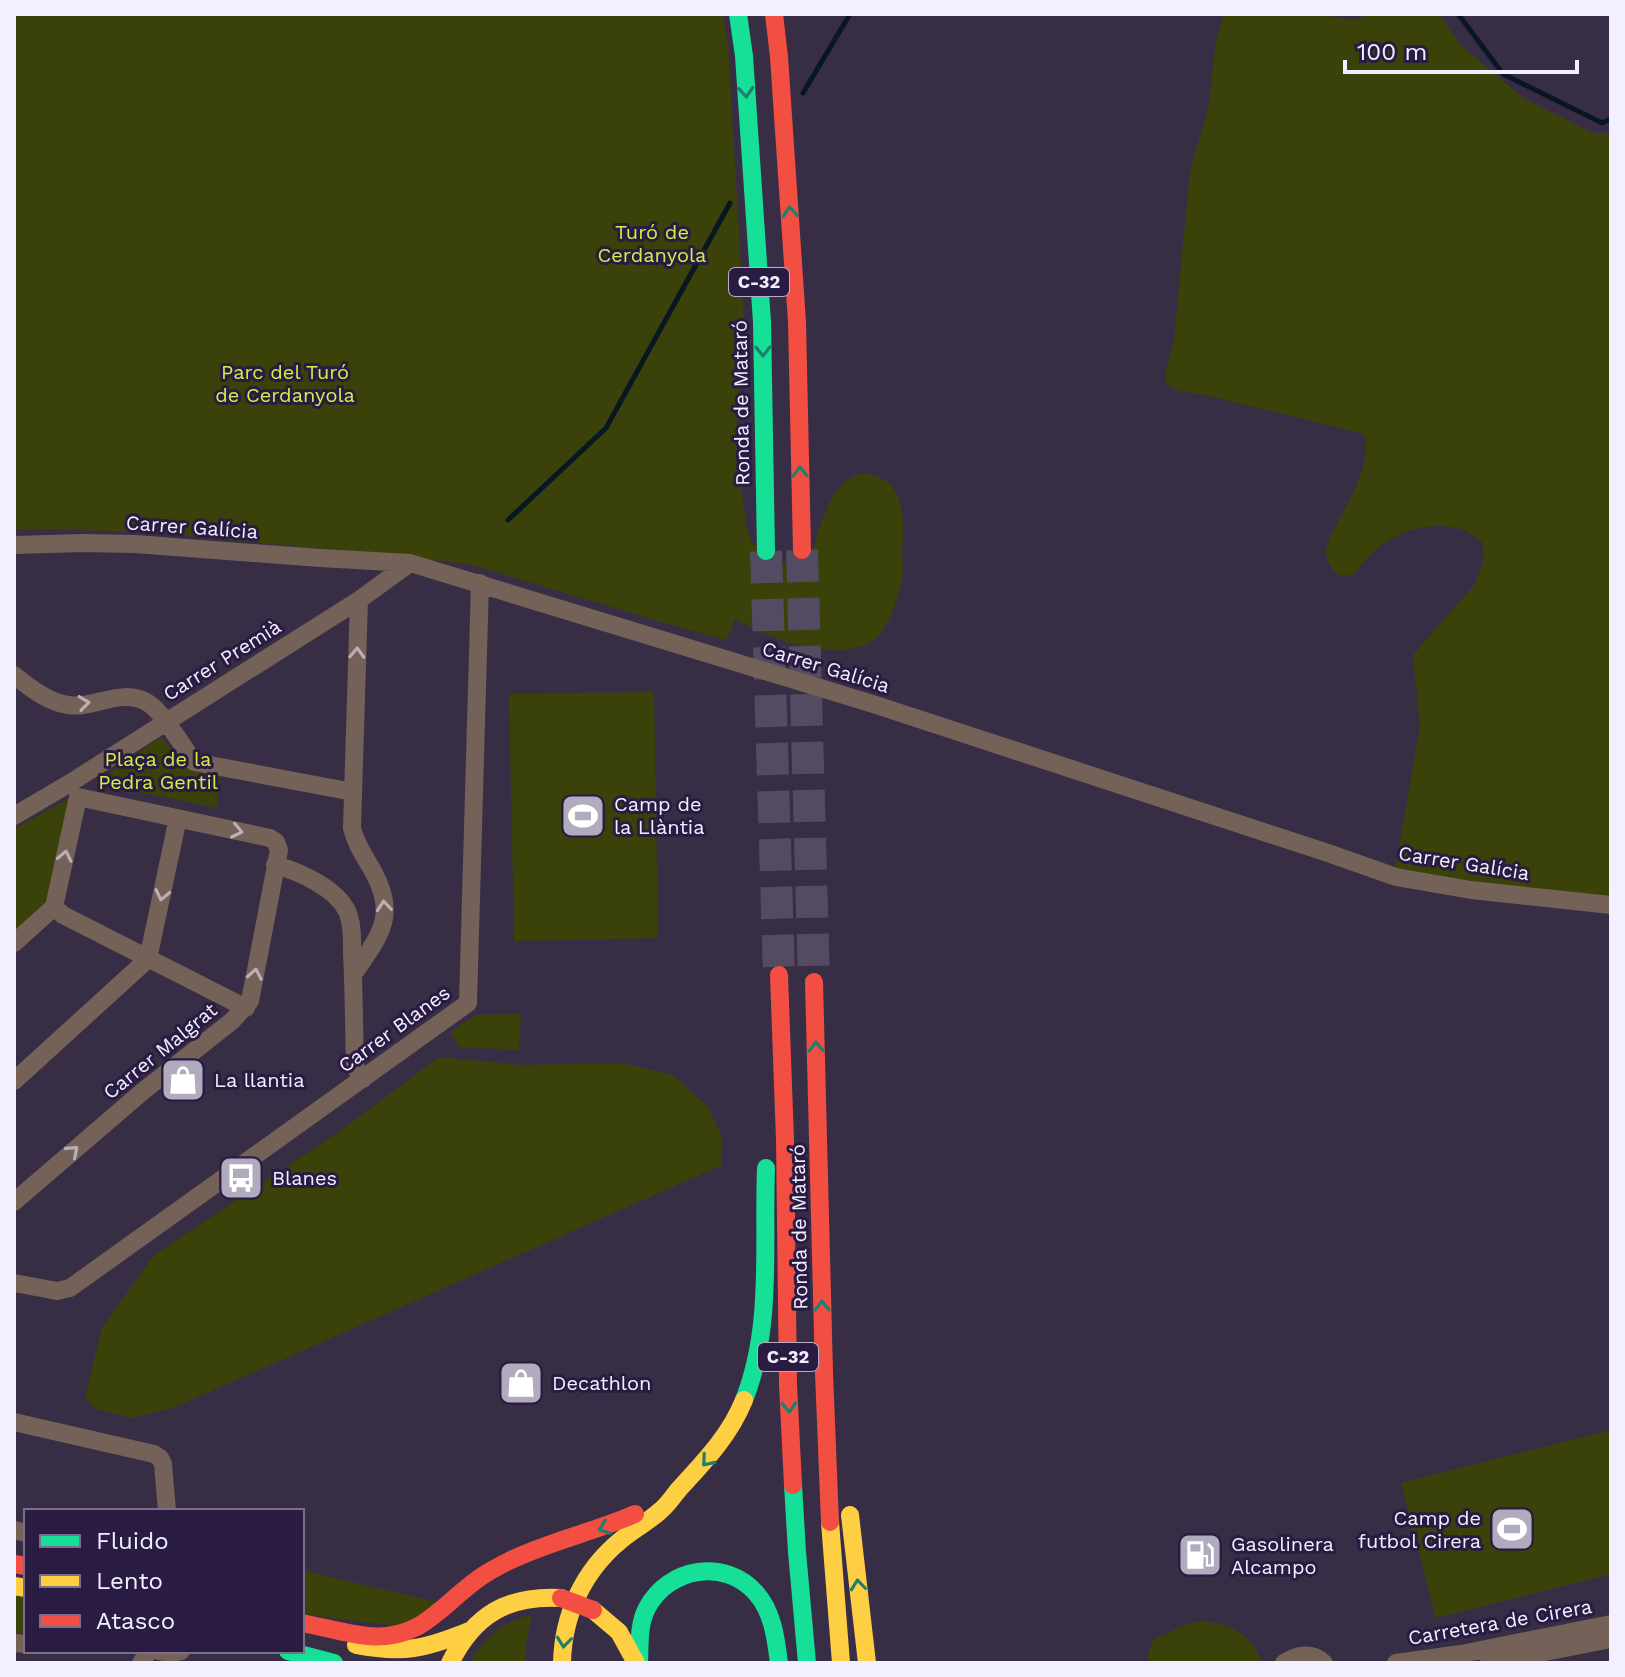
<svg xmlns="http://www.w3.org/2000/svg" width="1625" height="1677" viewBox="0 0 1625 1677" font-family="'Work Sans',sans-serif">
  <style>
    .green { fill: #3a4209 }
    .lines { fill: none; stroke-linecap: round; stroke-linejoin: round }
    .stream { stroke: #091723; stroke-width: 5 }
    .highway-tunnel { stroke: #534b61; stroke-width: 32; stroke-dasharray: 32 16; stroke-linecap: butt }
    .street { stroke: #746158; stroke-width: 18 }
    .fast { stroke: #16e098; stroke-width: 18 }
    .slow { stroke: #ffcf43; stroke-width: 18 }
    .jam { stroke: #f24e42; stroke-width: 18 }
    .jam-bridge { stroke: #f24e42; stroke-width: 18 }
    .oneway { stroke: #207e6e }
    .oneway2 { stroke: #baafb4 }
    .labels { text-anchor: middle; stroke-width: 6; stroke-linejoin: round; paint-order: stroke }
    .shield { fill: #2a1b43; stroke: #b7afc7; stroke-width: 2 }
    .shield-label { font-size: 18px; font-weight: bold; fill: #f3efff }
    .park-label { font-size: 20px; fill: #d4f042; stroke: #2a1b43 }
    .street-label { font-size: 20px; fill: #f3efff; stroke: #2a1b43 }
    .poi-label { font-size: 20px; fill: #f3efff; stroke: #2a1b43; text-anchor: start }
  </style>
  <rect width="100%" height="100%" fill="#372e45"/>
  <path class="green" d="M 14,14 L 723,14 L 728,44 L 744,319 L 736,437 L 737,456 L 746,525 L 752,543 L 779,563 L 798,563 L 812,554 C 820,527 834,465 873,475 C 886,479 894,486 899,499 C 905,517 903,536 902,554 C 902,560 903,566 903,572 C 902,587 890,625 879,635 C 847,668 768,639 735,619 L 726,640 L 675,626 L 469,564 L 162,533 L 50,529 L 14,530 Z
    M 1224,14 L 1314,14 L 1354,20 L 1370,14 L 1439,14 L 1460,44 L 1523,98 L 1593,133 L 1611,133 L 1611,897 L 1486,884 L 1395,870 L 1420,726 L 1413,655 L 1475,584 L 1484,559 L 1482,542 C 1452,513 1398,527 1371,554 C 1365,560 1359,568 1354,574 L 1344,576 L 1336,574 C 1332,567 1325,559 1326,551 C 1327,543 1332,534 1335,528 C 1348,501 1373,464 1364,434 L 1201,394 L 1178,391 L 1166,383 L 1165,375 L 1174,339 L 1190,171 L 1209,105 L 1216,40 Z
    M 654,692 L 658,938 L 514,941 L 509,694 Z
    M 161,737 L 187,767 L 220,775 L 217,808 L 95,783 Z
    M 72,797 L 51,904 L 14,936 L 14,829 Z
    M 521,1014 L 519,1050 L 459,1047 L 451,1032 L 475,1015 Z
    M 439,1057 L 519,1065 L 621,1063 L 673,1075 L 709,1108 L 722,1137 L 722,1165 L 173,1408 L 132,1418 L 94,1408 L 85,1397 L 102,1328 L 154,1255 L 343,1129 Z
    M 1611,1430 L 1611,1574 L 1436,1618 L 1401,1483 Z
    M 302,1570 L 443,1604 L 405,1627 L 302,1614 Z
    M 14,1593 L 26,1596 L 26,1634 L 14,1634 Z
    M 532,1614 L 526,1643 L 525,1663 L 470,1663 C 484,1637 503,1623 532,1614 Z
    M 1200,1621 C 1228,1623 1253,1634 1262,1663 L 1154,1663 L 1147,1658 L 1154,1638 C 1170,1634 1183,1623 1200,1621 Z"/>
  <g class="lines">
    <path class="stream" d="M 1458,14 L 1503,74 L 1602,123 L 1611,119
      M 803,93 L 850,14
      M 508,520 L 606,428 L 730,203"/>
    <path class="highway-tunnel" d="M 802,550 L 814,982
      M 766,551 L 779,975"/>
    <path class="street" d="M 14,545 L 82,543 L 135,544 L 320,558 L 410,563 L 873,704 L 1328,853 L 1396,877 L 1471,890 L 1611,905
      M 14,675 C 30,688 48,702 68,705 C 95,709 122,687 148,703 C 162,711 183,747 194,762 L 353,792
      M 14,816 L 70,783 L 359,600 L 410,563
      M 275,865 C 298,871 336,888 347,911 C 353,924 352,941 352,954 C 354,992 354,1030 355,1067 L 363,1079
      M 54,907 L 63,915 L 246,1008
      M 14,943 L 54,907 L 78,797
      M 353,975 C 378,937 398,918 374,873 C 365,857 356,845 352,828 L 359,600
      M 14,1081 L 148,959 L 178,818
      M 14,1202 L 142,1092 L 232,1021 L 250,1001 L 279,850 L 276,842 L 270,838 L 78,797
      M 14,1283 L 57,1291 L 70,1288 L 468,1003 L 480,583
      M 14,1422 L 154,1454 L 160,1458 L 163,1464 L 167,1511
      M 14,1530 L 26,1533
      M 14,1643 L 26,1644
      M 159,1651 L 173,1653 L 181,1651
      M 141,1663 L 149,1651
      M 1284,1663 C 1297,1655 1312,1651 1324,1663
      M 1396,1663 L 1461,1654 L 1611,1624
      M 1489,1663 L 1611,1639"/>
    <path class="fast" d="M 738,14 L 744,56 L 762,322 L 766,551
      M 744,1400 C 773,1327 763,1245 766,1168
      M 793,1485 L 797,1552 L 807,1663
      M 288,1651 L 334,1663
      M 639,1663 C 640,1645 638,1625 647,1608 C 669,1567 725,1558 756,1593 C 773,1612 776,1639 779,1663"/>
    <path class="slow" d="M 850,1515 L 867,1663
      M 830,1522 L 841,1663
      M 14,1586 L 26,1588
      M 593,1610 L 619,1632 L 636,1663
      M 356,1645 C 403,1654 425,1649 469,1631
      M 450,1663 C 474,1615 507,1595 561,1598
      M 562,1663 C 563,1615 583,1571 621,1540 C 633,1530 648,1522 660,1511 C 668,1505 673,1496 680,1488 C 705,1461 730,1435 744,1400"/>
    <path class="jam" d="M 774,14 L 779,57 L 797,322 L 802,550
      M 779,975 L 785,1140 L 788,1385 L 793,1485
      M 814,982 L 824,1373 L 830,1522
      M 14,1564 L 26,1566
      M 302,1623 C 324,1627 346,1634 368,1636 C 421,1641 440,1606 478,1579 C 487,1572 499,1566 509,1561 C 550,1541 594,1532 635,1514"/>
    <path class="jam-bridge" d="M 561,1598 L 593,1610"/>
  </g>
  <defs><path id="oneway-chevron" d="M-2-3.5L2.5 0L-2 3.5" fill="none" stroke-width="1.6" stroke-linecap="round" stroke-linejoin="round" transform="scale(2)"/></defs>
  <g class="oneway">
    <use href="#oneway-chevron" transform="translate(746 92) rotate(86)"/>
    <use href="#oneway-chevron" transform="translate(790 212) rotate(-94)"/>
    <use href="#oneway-chevron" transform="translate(763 351) rotate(89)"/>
    <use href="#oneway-chevron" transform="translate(800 472) rotate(-91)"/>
    <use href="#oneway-chevron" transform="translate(816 1047) rotate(-92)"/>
    <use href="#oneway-chevron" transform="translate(822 1306) rotate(-91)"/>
    <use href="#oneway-chevron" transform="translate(789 1407) rotate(87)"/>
    <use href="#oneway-chevron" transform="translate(707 1461) rotate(130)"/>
    <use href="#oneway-chevron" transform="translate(604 1528) rotate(159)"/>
    <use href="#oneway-chevron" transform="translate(858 1585) rotate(-96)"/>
    <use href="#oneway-chevron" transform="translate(564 1642) rotate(96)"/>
  </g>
  <g class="oneway2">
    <use href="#oneway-chevron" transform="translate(357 653) rotate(-88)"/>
    <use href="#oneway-chevron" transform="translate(84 703) rotate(-7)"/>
    <use href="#oneway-chevron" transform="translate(237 831) rotate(12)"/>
    <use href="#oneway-chevron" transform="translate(65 856) rotate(-78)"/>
    <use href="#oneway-chevron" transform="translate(162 895) rotate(102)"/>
    <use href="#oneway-chevron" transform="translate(384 906) rotate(-95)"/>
    <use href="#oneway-chevron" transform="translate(255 974) rotate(-80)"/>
    <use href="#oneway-chevron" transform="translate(73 1151) rotate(-41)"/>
  </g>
  <defs>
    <g id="stadium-square" transform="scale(2.3)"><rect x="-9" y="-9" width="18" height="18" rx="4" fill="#b1abbe" stroke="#2a1b43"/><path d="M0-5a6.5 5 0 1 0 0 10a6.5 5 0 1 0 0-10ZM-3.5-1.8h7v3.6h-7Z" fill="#fff"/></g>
    <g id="shop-square" transform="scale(2.3)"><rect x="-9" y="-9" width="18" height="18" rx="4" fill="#b1abbe" stroke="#2a1b43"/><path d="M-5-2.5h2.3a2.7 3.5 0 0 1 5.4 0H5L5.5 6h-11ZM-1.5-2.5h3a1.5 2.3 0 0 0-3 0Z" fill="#fff"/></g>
    <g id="bus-square" transform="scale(2.3)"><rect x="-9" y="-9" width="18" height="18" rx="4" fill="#b1abbe" stroke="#2a1b43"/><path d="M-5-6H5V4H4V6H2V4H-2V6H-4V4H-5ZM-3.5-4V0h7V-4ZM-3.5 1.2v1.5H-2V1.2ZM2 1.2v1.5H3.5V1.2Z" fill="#fff"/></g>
    <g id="fuel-square" transform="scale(2.3)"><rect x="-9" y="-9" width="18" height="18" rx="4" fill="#b1abbe" stroke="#2a1b43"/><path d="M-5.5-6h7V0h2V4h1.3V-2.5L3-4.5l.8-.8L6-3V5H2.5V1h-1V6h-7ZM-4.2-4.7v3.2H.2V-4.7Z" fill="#fff"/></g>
  </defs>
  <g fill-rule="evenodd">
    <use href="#stadium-square" x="583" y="816"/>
    <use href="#shop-square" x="183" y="1080"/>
    <use href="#bus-square" x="241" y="1178"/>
    <use href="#shop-square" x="521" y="1383"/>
    <use href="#stadium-square" x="1512" y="1529"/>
    <use href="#fuel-square" x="1200" y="1555"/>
  </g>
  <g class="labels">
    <g class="shield">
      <rect x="729" y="268" width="60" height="28" rx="6"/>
      <rect x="758" y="1343" width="60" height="28" rx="6"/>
    </g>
    <g class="shield-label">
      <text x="759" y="288">C-32</text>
      <text x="788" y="1363">C-32</text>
    </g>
    <g class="park-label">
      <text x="652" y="239">Turó de<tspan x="652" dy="23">Cerdanyola</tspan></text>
      <text x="285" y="379">Parc del Turó<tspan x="285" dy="23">de Cerdanyola</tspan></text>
      <text x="158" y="766">Plaça de la<tspan x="158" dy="23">Pedra Gentil</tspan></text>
    </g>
    <g class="street-label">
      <text transform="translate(741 403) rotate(-91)" y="7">Ronda de Mataró</text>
      <text transform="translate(192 527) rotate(4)" y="7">Carrer Galícia</text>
      <text transform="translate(222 660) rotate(-32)" y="7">Carrer Premià</text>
      <text transform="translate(826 667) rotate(17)" y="7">Carrer Galícia</text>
      <text transform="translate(1464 863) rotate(9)" y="7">Carrer Galícia</text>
      <text transform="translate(394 1029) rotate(-36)" y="7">Carrer Blanes</text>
      <text transform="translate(160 1051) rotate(-39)" y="7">Carrer Malgrat</text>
      <text transform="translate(799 1227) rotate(-91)" y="7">Ronda de Mataró</text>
      <text transform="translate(1500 1622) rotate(-10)" y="7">Carretera de Cirera</text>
    </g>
    <g class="poi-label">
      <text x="614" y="811">Camp de<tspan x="614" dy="23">la Llàntia</tspan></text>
      <text x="214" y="1087">La llantia</text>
      <text x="272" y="1185">Blanes</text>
      <text x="552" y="1390">Decathlon</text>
      <text x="1481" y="1525" text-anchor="end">Camp de<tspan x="1481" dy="23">futbol Cirera</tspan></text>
      <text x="1231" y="1551">Gasolinera<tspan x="1231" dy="23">Alcampo</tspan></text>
    </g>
  </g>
  <rect width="1625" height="1677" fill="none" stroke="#f3efff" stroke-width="32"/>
  <rect x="24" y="1509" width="280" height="144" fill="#2a1b43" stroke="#7a708e" stroke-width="2"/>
  <rect x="40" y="1535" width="40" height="12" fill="#16e098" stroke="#7a708e" stroke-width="2"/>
  <text x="96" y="1549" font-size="24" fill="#f3efff">Fluido</text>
  <rect x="40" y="1575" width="40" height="12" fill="#ffcf43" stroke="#7a708e" stroke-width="2"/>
  <text x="96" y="1589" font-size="24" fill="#f3efff">Lento</text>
  <rect x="40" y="1615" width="40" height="12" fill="#f24e42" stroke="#7a708e" stroke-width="2"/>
  <text x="96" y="1629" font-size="24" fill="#f3efff">Atasco</text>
  <path d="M1345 60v12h232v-12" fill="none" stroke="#f3efff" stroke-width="4"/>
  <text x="1357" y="60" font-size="24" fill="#f3efff" stroke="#2a1b43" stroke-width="6" paint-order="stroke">100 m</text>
</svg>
